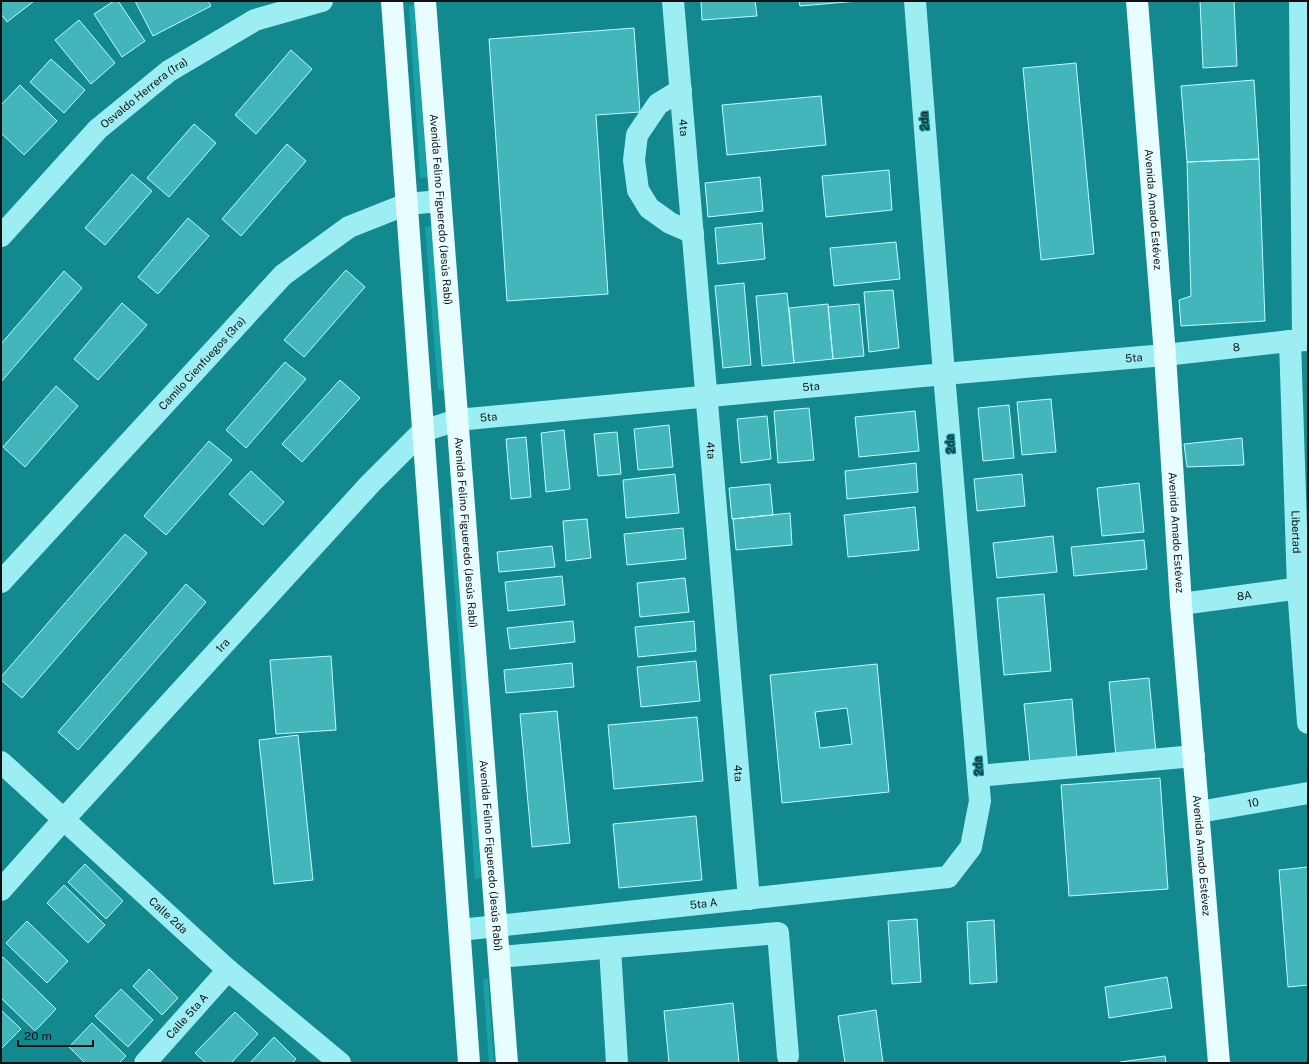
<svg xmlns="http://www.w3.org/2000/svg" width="1309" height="1064" viewBox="0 0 1309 1064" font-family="'Public Sans',sans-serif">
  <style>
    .green { fill: #19a3a9 }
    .building { fill: #43b6bb; stroke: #c3fbfd; fill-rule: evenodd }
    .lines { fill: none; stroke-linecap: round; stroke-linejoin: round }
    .minor { stroke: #9ceef2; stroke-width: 22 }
    .major { stroke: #e7fdff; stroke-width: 22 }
    .labels { text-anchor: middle; stroke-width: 3; stroke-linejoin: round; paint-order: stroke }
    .street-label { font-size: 11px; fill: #111; stroke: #12888f }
  </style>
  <rect width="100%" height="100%" fill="#12888f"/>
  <path class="green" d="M 414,5 L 427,177 L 420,178 L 409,6 Z
    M 432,226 L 445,390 L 438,390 L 425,227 Z
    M 449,508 L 454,508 L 481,878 L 475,879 Z
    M 483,979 L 488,979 L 494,1063 L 489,1063 Z"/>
  <path class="building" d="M 1,1 L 34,1 L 7,22 L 1,14 Z
    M 114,1 L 118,1 L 145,41 L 122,57 L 94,14 Z
    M 135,1 L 208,1 L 211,6 L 153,36 Z
    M 701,1 L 755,1 L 757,16 L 702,20 Z
    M 799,1 L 858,1 L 800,6 Z
    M 1200,1 L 1234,1 L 1237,66 L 1203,68 Z
    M 79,20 L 115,63 L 91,84 L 55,40 Z
    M 634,28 L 640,112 L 596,115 L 608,294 L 507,301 L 489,39 Z
    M 291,50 L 312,69 L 256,134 L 235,115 Z
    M 51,59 L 85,90 L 64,113 L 30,82 Z
    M 1076,63 L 1094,254 L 1041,260 L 1023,68 Z
    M 1254,80 L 1259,159 L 1187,162 L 1181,86 Z
    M 20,85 L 57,121 L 24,155 L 1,133 L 1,105 Z
    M 821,96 L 826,145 L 727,155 L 722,105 Z
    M 194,124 L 216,143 L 169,197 L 147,178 Z
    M 287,144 L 306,161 L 241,236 L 222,219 Z
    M 1259,159 L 1265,321 L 1181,326 L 1179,300 L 1191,296 L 1187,162 Z
    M 889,170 L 892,210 L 826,217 L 822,176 Z
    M 132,174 L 152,191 L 105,245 L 85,228 Z
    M 760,177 L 763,211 L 708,217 L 705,183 Z
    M 188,218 L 209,236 L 158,294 L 138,277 Z
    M 762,223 L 765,259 L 718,264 L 715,228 Z
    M 896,242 L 900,279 L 834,286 L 830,248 Z
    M 346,270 L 365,287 L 304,357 L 284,340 Z
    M 64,271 L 82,288 L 1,382 L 1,344 Z
    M 744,283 L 751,365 L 723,368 L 715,286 Z
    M 893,290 L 899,348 L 869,352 L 864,292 Z
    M 787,293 L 794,363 L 762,366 L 756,296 Z
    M 122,303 L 147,325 L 98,380 L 74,359 Z
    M 828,304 L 833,359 L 794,363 L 789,308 Z
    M 859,304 L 864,356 L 833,359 L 828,307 Z
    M 285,362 L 306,379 L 246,448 L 226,430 Z
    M 340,380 L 360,398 L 302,462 L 282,444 Z
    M 56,386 L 78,406 L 25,467 L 3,447 Z
    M 1051,399 L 1056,452 L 1022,455 L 1017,402 Z
    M 1009,405 L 1014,458 L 983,461 L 978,408 Z
    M 809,408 L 814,460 L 778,463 L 774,411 Z
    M 915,411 L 919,451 L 859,457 L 855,417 Z
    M 767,416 L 771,459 L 741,463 L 737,419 Z
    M 669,425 L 673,467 L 638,470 L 634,429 Z
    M 564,430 L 570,489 L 546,492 L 541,433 Z
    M 617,432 L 621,474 L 598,476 L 594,434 Z
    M 526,437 L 531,497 L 511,499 L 506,439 Z
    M 1242,438 L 1244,465 L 1187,467 L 1184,444 Z
    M 209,441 L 232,460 L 166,535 L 144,516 Z
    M 916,463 L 918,492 L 847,499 L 845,471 Z
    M 251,471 L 284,502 L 263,525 L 229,494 Z
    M 675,474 L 679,513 L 626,518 L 623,480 Z
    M 1022,474 L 1025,506 L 977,511 L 974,479 Z
    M 1139,483 L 1144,532 L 1102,536 L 1097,488 Z
    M 770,484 L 773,515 L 732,519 L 729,488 Z
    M 915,507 L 919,550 L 848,557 L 844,515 Z
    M 790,513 L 792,545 L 736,550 L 733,519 Z
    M 587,519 L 591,558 L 566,561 L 563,521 Z
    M 683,528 L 686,559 L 627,565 L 624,534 Z
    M 125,534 L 147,553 L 22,698 L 1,680 L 1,677 Z
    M 1053,536 L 1057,572 L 997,578 L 993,543 Z
    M 1144,540 L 1147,569 L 1074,576 L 1071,547 Z
    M 552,546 L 555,567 L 499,572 L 497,552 Z
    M 562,576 L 565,605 L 508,611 L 505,582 Z
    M 685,578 L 689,612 L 640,617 L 637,583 Z
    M 186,584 L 206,602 L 78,750 L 58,732 Z
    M 1044,594 L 1051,671 L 1004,675 L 997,598 Z
    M 573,621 L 575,642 L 510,649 L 507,628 Z
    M 694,621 L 696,651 L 638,657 L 635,627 Z
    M 331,656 L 336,730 L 276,734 L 270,660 Z
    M 696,661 L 700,701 L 641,707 L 637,667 Z
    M 572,663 L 574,687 L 506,693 L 504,670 Z
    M 877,664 L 889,792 L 782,803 L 770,675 ZM 847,708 L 852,744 L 820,748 L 815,712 Z
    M 1149,678 L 1156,753 L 1116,757 L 1109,682 Z
    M 1072,699 L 1077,758 L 1030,763 L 1024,704 Z
    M 557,711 L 570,843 L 532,847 L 520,714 Z
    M 697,717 L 703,781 L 614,789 L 608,725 Z
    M 298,735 L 313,880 L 274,884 L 259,740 Z
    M 1160,778 L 1168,889 L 1069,896 L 1061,785 Z
    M 696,816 L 702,880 L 619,888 L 613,824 Z
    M 85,864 L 123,901 L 106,919 L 68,882 Z
    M 1308,867 L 1308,985 L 1288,987 L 1279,870 Z
    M 64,885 L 105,925 L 88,943 L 47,903 Z
    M 917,919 L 921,982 L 892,984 L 888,921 Z
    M 994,920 L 997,982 L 970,984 L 967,922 Z
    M 27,921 L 68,961 L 47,983 L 6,943 Z
    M 3,957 L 56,1009 L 35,1031 L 1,998 L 1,959 Z
    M 149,969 L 178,998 L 162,1015 L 133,986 Z
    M 1167,977 L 1172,1008 L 1109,1018 L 1105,987 Z
    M 121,989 L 153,1020 L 128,1047 L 95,1016 Z
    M 733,1003 L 739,1063 L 669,1063 L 664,1011 Z
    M 1,1010 L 21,1029 L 1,1049 Z
    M 876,1010 L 883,1063 L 845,1063 L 838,1016 Z
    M 235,1012 L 258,1034 L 231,1063 L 206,1063 L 195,1053 Z
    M 92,1023 L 126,1056 L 119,1063 L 85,1063 L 69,1047 Z
    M 274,1037 L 296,1059 L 292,1063 L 250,1063 Z
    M 1165,1056 L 1166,1063 L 1120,1063 L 1120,1062 Z"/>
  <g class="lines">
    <g class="minor">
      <path id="s1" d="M 673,1 L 749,899"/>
      <path d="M 1300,1 L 1303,340"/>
      <path d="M 681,90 L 658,104 L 637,135 L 634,160 L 638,190 L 649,208 L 670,223 L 693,233"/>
      <path id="s2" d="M 1,236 L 98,129 L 169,71 L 255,20 L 322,1"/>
      <path id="s3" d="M 1290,341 L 1298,588 L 1308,723"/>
      <path id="s4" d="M 1,582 L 283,275 L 349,227 L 407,204 L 440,201"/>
      <path id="s5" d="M 1181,604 L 1308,587"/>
      <path id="s6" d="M 1,762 L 228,970 L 340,1063"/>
      <path d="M 978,776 L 1194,756"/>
      <path id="s7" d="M 1199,812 L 1308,793"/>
      <path id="s8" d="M 1,890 L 64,819 L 370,484 L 423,431 L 457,420 L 944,374 L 1165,355 L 1290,341 L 1308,340"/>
      <path id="s9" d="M 460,930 L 948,877 L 971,847 L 980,801 L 944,374 L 915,1"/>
      <path d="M 610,948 L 617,1063"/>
      <path d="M 499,957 L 778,933 L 788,1056"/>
      <path id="s10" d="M 145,1063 L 228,970"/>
    </g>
    <g class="major">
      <path d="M 392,1 L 469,1063"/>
      <path id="s11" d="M 425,1 L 507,1063"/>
      <path id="s12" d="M 1137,1 L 1165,355 L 1181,604 L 1219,1063"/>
    </g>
  </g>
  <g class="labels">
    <g class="street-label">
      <text dy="4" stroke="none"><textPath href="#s2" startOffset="203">Osvaldo Herrera (1ra)</textPath></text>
      <text transform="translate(924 121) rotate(-94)" y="4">2da</text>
      <text dy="4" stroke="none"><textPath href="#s1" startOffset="127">4ta</textPath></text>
      <text dy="4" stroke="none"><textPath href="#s11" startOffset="209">Avenida Felino Figueredo (Jesús Rabí)</textPath></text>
      <text dy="4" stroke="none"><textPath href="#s12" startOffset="209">Avenida Amado Estévez</textPath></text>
      <text dy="4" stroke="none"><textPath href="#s8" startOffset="1442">8</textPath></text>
      <text dy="4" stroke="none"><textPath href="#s8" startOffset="1339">5ta</textPath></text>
      <text dy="4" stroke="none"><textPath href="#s4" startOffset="297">Camilo Cienfuegos (3ra)</textPath></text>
      <text dy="4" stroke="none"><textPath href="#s8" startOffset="1015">5ta</textPath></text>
      <text dy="4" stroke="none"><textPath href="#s8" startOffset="691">5ta</textPath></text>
      <text transform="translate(950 444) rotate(-95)" y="4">2da</text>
      <text dy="4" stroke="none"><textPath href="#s1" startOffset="451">4ta</textPath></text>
      <text dy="4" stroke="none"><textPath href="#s11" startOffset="533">Avenida Felino Figueredo (Jesús Rabí)</textPath></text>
      <text dy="4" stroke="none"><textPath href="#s12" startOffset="533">Avenida Amado Estévez</textPath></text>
      <text dy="4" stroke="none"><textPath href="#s3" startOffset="191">Libertad</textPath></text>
      <text dy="4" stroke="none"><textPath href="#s5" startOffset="64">8A</textPath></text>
      <text dy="4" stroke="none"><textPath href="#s8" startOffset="330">1ra</textPath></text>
      <text transform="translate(978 766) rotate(-95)" y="4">2da</text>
      <text dy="4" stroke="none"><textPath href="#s1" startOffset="775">4ta</textPath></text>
      <text dy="4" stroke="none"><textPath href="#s7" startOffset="55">10</textPath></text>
      <text dy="4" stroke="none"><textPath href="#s11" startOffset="857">Avenida Felino Figueredo (Jesús Rabí)</textPath></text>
      <text dy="4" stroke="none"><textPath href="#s12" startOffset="857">Avenida Amado Estévez</textPath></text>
      <text dy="4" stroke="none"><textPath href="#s9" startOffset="245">5ta A</textPath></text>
      <text dy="4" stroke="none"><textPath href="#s6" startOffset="227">Calle 2da</textPath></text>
      <text dy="4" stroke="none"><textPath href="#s10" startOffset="63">Calle 5ta A</textPath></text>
    </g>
  </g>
  <rect width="1309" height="1064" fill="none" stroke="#111111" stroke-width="4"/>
  <path d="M18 1040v6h75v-6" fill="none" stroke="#111111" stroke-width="2"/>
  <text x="24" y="1040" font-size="12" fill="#111111" stroke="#12888f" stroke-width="3" paint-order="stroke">20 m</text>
</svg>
